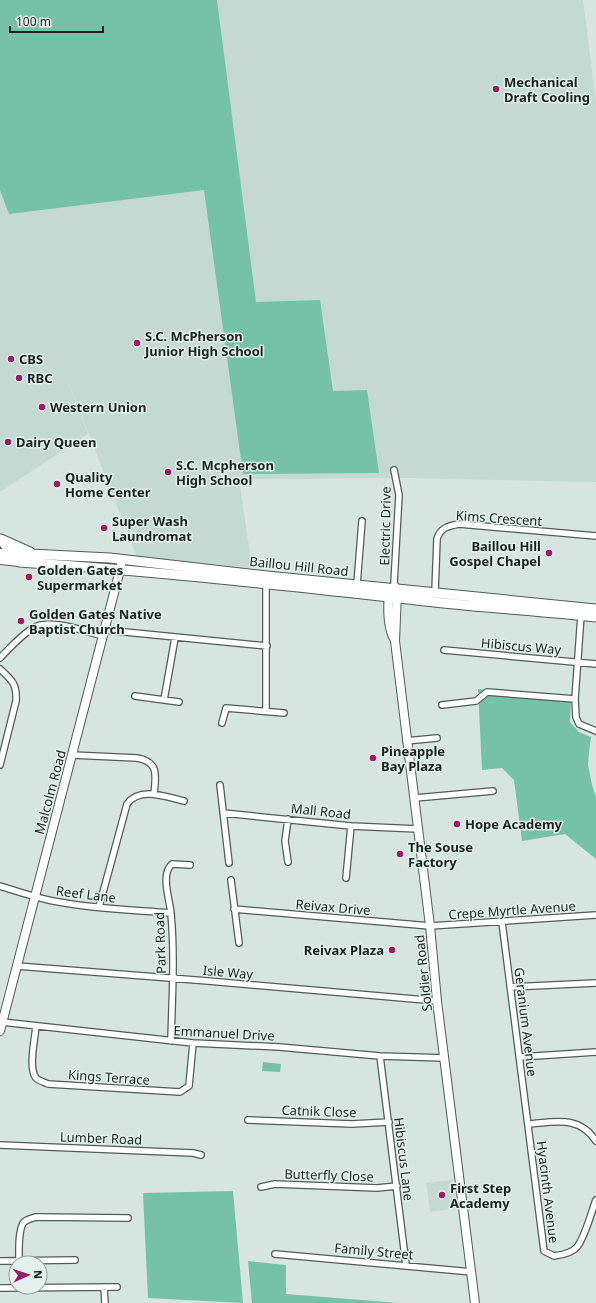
<svg xmlns="http://www.w3.org/2000/svg" width="596" height="1303" viewBox="0 0 596 1303" font-family="'Noto Sans',sans-serif">
  <style>
    .built { fill: #c3d9d1 }
    .green { fill: #76c2a9 }
    .lines { fill: none; stroke-linecap: round; stroke-linejoin: round }
    .street-casing { stroke: #4f5c57; stroke-width: 8 }
    .secondary-casing { stroke: #4f5c57; stroke-width: 10 }
    .primary-casing { stroke: #4f5c57; stroke-width: 11 }
    .street { stroke: #fff; stroke-width: 5.5 }
    .secondary { stroke: #fff; stroke-width: 8 }
    .primary { stroke: #fff; stroke-width: 9 }
    .poi-dot { fill: #9f1967; stroke: #e3f2ec; stroke-width: 1.5 }
    .labels { text-anchor: middle; stroke-width: 3; stroke-linejoin: round; paint-order: stroke }
    .poi-label { font-size: 13px; font-weight: bold; fill: #1a201e; stroke: #e3f2ec; text-anchor: start }
    .street-label { font-size: 13px; fill: #1a201e; stroke: #e3f2ec }
  </style>
  <rect width="100%" height="100%" fill="#d6e5df"/>
  <path class="built" d="M 0,0 L 583,0 L 596,101 L 596,482 L 408,478 L 239,479 L 252,568 L 137,557 L 55,348 L 88,434 L 0,492 Z
    M 453,1180 L 457,1208 L 430,1212 L 426,1183 Z"/>
  <path class="green" d="M 0,0 L 217,0 L 256,302 L 320,300 L 333,391 L 367,390 L 379,473 L 243,474 L 204,190 L 9,214 L 0,190 Z
    M 478,689 L 571,698 L 570,722 L 579,732 L 591,737 L 589,752 L 588,765 L 592,785 L 596,797 L 596,859 L 565,834 L 522,841 L 514,780 L 502,768 L 482,770 Z
    M 263,1062 L 281,1064 L 280,1072 L 262,1071 Z
    M 233,1191 L 243,1303 L 148,1298 L 143,1193 Z
    M 248,1261 L 286,1265 L 286,1294 L 399,1303 L 252,1303 Z"/>
  <g class="lines">
    <g class="street-casing">
      <path id="street" d="M 394,470 L 399,495 L 394,583 L 397,588
        M 357,584 L 362,521
        M 435,592 L 437,539 C 440,528 448,526 459,524 L 596,536
        M 581,615 L 575,699 L 576,717 L 579,724 L 596,731
        M 105,630 L 267,646
        M 444,650 L 596,664
        M 0,658 C 10,648 20,636 33,628 C 50,618 84,631 103,636
        M 0,669 C 12,680 17,684 16,701 L 0,765
        M 135,696 L 179,702
        M 164,700 L 175,638
        M 442,705 L 476,701 L 487,692 L 575,699
        M 266,711 L 266,581
        M 222,723 L 226,708 L 284,713
        M 406,741 L 437,738
        M 72,755 L 137,758 C 159,762 156,775 154,794
        M 220,785 L 229,863
        M 415,798 L 493,791
        M 223,813 L 351,826 L 418,829
        M 288,862 L 285,841 L 288,819
        M 346,878 L 351,826
        M 231,880 L 239,943
        M 0,886 C 19,892 39,899 59,902 C 96,909 134,910 171,913
        M 99,907 L 127,804 C 140,786 166,797 184,801
        M 234,909 L 430,926 L 596,915
        M 502,922 L 544,1251 L 554,1256 C 562,1255 572,1253 577,1247 C 585,1237 591,1213 596,1200
        M 17,966 L 208,981 L 437,1001
        M 511,987 L 596,983
        M 2,1022 L 193,1043 L 279,1047 L 380,1056 L 445,1058
        M 36,1026 C 35,1039 28,1068 36,1078 C 39,1081 44,1082 48,1084 L 180,1092 L 189,1086 L 193,1043
        M 171,1041 C 172,999 175,956 171,914 C 170,900 160,874 172,864 L 190,865
        M 380,1056 L 406,1265
        M 520,1057 L 596,1052
        M 248,1120 L 352,1124 L 389,1122
        M 528,1124 C 555,1122 579,1115 596,1141
        M 0,1145 L 193,1153 L 201,1155
        M 261,1187 L 275,1184 L 377,1188 L 397,1186
        M 275,1254 L 472,1272
        M 0,1261 L 75,1260
        M 19,1261 C 19,1251 18,1229 24,1222 C 28,1219 32,1218 36,1217 L 128,1218
        M 104,1287 L 105,1303
        M 0,1288 L 117,1287"/>
    </g>
    <g class="secondary-casing">
      <path id="secondary" d="M 0,553 L 10,553
        M 0,560 L 19,562
        M 389,591 C 388,606 387,623 393,637
        M 397,593 L 395,641 L 430,926 L 437,1001 L 475,1303
        M 0,1031 L 120,570 L 122,559"/>
    </g>
    <g class="primary-casing">
      <path id="primary" d="M 0,539 L 19,562 C 157,571 296,587 434,602 C 488,608 542,611 596,617
        M 1,539 L 30,552
        M 10,553 L 110,558 L 267,576 L 596,609"/>
    </g>
    <use href="#street" class="street"/>
    <use href="#secondary" class="secondary"/>
    <use href="#primary" class="primary"/>
  </g>
  <g class="poi-dot">
    <circle cx="496" cy="89" r="4"/>
    <circle cx="137" cy="343" r="4"/>
    <circle cx="11" cy="359" r="4"/>
    <circle cx="19" cy="378" r="4"/>
    <circle cx="42" cy="407" r="4"/>
    <circle cx="8" cy="442" r="4"/>
    <circle cx="168" cy="472" r="4"/>
    <circle cx="57" cy="484" r="4"/>
    <circle cx="104" cy="528" r="4"/>
    <circle cx="549" cy="553" r="4"/>
    <circle cx="29" cy="577" r="4"/>
    <circle cx="21" cy="621" r="4"/>
    <circle cx="373" cy="758" r="4"/>
    <circle cx="457" cy="824" r="4"/>
    <circle cx="400" cy="854" r="4"/>
    <circle cx="392" cy="950" r="4"/>
    <circle cx="442" cy="1195" r="4"/>
  </g>
  <g class="labels">
    <g class="poi-label">
      <text x="504" y="87">Mechanical<tspan x="504" dy="15">Draft Cooling</tspan></text>
      <text x="145" y="341">S.C. McPherson<tspan x="145" dy="15">Junior High School</tspan></text>
      <text x="19" y="364">CBS</text>
      <text x="27" y="383">RBC</text>
      <text x="50" y="412">Western Union</text>
      <text x="16" y="447">Dairy Queen</text>
      <text x="176" y="470">S.C. Mcpherson<tspan x="176" dy="15">High School</tspan></text>
      <text x="65" y="482">Quality<tspan x="65" dy="15">Home Center</tspan></text>
      <text x="112" y="526">Super Wash<tspan x="112" dy="15">Laundromat</tspan></text>
      <text x="541" y="551" text-anchor="end">Baillou Hill<tspan x="541" dy="15">Gospel Chapel</tspan></text>
      <text x="37" y="575">Golden Gates<tspan x="37" dy="15">Supermarket</tspan></text>
      <text x="29" y="619">Golden Gates Native<tspan x="29" dy="15">Baptist Church</tspan></text>
      <text x="381" y="756">Pineapple<tspan x="381" dy="15">Bay Plaza</tspan></text>
      <text x="465" y="829">Hope Academy</text>
      <text x="408" y="852">The Souse<tspan x="408" dy="15">Factory</tspan></text>
      <text x="384" y="955" text-anchor="end">Reivax Plaza</text>
      <text x="450" y="1193">First Step<tspan x="450" dy="15">Academy</tspan></text>
    </g>
    <g class="street-label">
      <text transform="translate(499 518) rotate(4)" y="5">Kims Crescent</text>
      <text transform="translate(385 526) rotate(-89)" y="5">Electric Drive</text>
      <text transform="translate(299 566) rotate(6)" y="5">Baillou Hill Road</text>
      <text transform="translate(521 646) rotate(5)" y="5">Hibiscus Way</text>
      <text transform="translate(50 792) rotate(-75)" y="5">Malcolm Road</text>
      <text transform="translate(321 811) rotate(6)" y="5">Mall Road</text>
      <text transform="translate(86 894) rotate(7)" y="5">Reef Lane</text>
      <text transform="translate(333 907) rotate(5)" y="5">Reivax Drive</text>
      <text transform="translate(512 910) rotate(-4)" y="5">Crepe Myrtle Avenue</text>
      <text transform="translate(160 943) rotate(-92)" y="5">Park Road</text>
      <text transform="translate(228 972) rotate(5)" y="5">Isle Way</text>
      <text transform="translate(423 973) rotate(-96)" y="5">Soldier Road</text>
      <text transform="translate(526 1022) rotate(83)" y="5">Geranium Avenue</text>
      <text transform="translate(224 1033) rotate(3)" y="5">Emmanuel Drive</text>
      <text transform="translate(109 1077) rotate(4)" y="5">Kings Terrace</text>
      <text transform="translate(319 1111) rotate(2)" y="5">Catnik Close</text>
      <text transform="translate(101 1138) rotate(2)" y="5">Lumber Road</text>
      <text transform="translate(404 1159) rotate(83)" y="5">Hibiscus Lane</text>
      <text transform="translate(329 1175) rotate(2)" y="5">Butterfly Close</text>
      <text transform="translate(548 1192) rotate(83)" y="5">Hyacinth Avenue</text>
      <text transform="translate(374 1251) rotate(5)" y="5">Family Street</text>
    </g>
  </g>
  <g transform="translate(28 1275) rotate(87)"><circle r="19" fill="#e3f2ec" stroke="#939e9a"/>
  <path d="M0-3L7 15L0 10L-7 15Z" fill="#9f1967"/>
  <text y="-6" font-size="11" font-weight="bold" text-anchor="middle" fill="#1a201e">N</text>
  </g>
  <path d="M10 26v6h93v-6" fill="none" stroke="#1a201e" stroke-width="2"/>
  <text x="16" y="26" font-size="12" fill="#1a201e" stroke="#e3f2ec" stroke-width="3" paint-order="stroke">100 m</text>
</svg>
